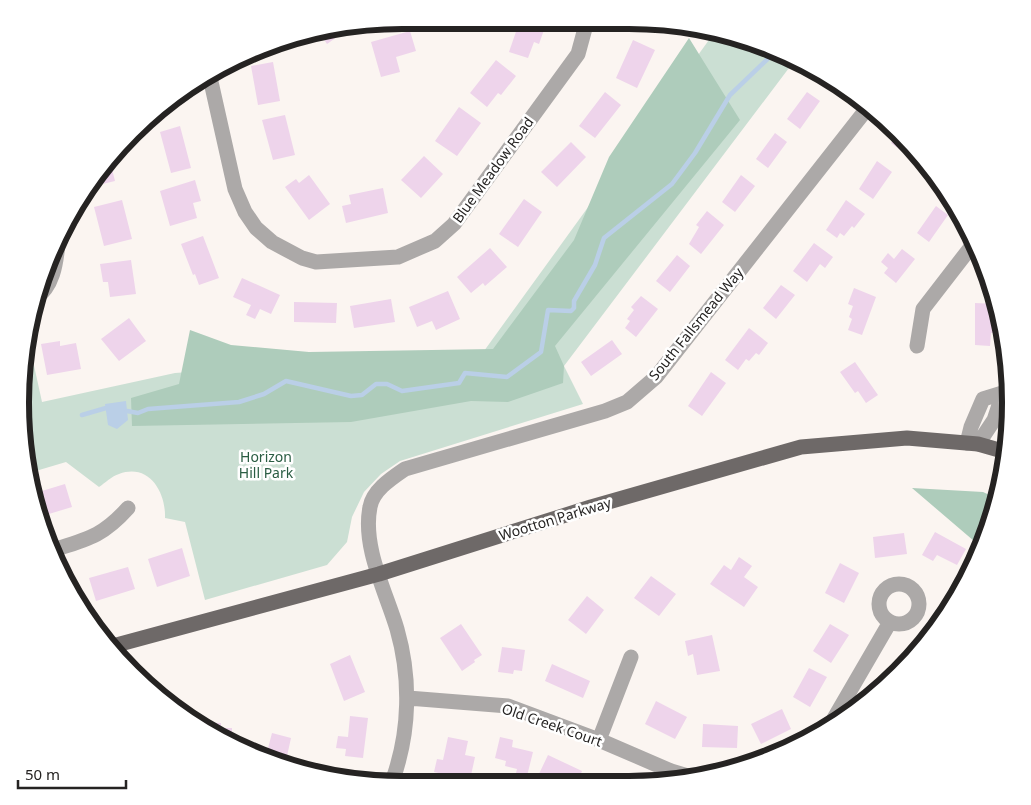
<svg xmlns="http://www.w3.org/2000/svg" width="1031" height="805" viewBox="0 0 1031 805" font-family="'Noto Sans',sans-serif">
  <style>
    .green { fill: #cbdfd3 }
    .forest { fill: #aeccbb }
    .water { fill: #bacfe7 }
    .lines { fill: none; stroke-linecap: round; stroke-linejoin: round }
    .stream { stroke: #bacfe7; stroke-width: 4.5 }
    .building { fill: #eed4eb }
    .minor { stroke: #aca9a8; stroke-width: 15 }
    .major { stroke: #6e6968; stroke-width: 15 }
    .labels { text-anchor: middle; stroke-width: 5; stroke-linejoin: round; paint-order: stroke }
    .street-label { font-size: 14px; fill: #252322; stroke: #fff }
    .park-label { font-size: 14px; fill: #2a5d43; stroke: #fff }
    .rim { fill: none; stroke: #252322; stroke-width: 6 }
  </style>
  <rect width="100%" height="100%" fill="#fbf5f1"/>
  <path class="green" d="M 714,33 L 752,40 L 795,60 L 564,366 L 583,404 L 400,461 L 381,474 L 364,492 L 352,517 L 347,542 L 327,565 L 205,600 L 185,522 L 165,518 C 166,492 149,463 119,474 C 112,476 105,483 99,487 L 66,462 L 29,473 L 20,403 L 23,402 L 22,391 L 28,338 L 42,402 L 175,373 L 484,351 Z"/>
  <path class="forest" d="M 689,38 L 740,120 L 555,346 L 564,366 L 563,383 L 508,402 L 471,401 L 351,422 L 132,426 L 131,398 L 179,384 L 190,330 L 231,345 L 309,352 L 493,349 L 574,240 L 609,157 Z
    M 912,488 L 983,492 L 998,499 L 981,547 Z"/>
  <path class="water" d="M 126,401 L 128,420 L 117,429 L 108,425 L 105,404 Z"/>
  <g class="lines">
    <path class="stream" d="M 127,411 L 138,413 L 148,409 L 239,402 L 264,394 L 286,381 L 351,396 L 362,395 L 376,384 L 387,384 L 402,391 L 459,383 L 465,373 L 507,377 L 541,352 L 548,310 L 571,311 L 574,308 L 574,301 L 595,265 L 604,238 L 672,184 L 695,153 L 730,95 L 776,51
      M 82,415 L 106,408"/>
  </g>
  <path class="building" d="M 440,20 L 461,20 L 459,27 Z
    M 520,20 L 527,20 L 545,27 L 539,44 L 534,42 L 528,58 L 509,52 Z
    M 636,21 L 653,21 L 659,22 L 659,24 L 636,25 Z
    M 351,27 L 327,44 L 319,32 L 320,31 Z
    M 410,31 L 416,51 L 396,57 L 400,72 L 381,77 L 371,42 Z
    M 633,40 L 655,50 L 637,88 L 616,78 Z
    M 496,60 L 516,76 L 501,95 L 498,93 L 487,107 L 470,93 Z
    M 273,62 L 280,101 L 258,105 L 251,66 Z
    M 822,73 L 836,83 L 831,88 L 818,78 Z
    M 605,92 L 621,105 L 595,138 L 579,126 Z
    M 807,92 L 820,101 L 800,129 L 787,119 Z
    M 459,107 L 481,123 L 457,156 L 435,141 Z
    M 285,115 L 295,155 L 273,160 L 262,120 Z
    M 180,126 L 191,168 L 171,173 L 160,132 Z
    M 775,133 L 787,142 L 768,168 L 756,159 Z
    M 897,135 L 909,150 L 906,154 L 891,143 Z
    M 571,142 L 586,157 L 557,187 L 541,172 Z
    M 424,156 L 443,174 L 421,198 L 401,180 Z
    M 110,161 L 115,181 L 94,186 L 93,183 Z
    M 877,161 L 892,172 L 873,199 L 859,189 Z
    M 309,175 L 330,204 L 309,220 L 285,187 L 296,179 L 299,183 Z
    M 741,175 L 755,186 L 735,212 L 722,202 Z
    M 195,180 L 201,201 L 193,203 L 197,218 L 170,226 L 160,191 Z
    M 383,188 L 388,213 L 346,223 L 342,206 L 351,204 L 349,195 Z
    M 524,199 L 542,212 L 518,247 L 499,234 Z
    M 122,200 L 132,239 L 104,246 L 94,207 Z
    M 846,200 L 865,214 L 854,228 L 852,226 L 844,236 L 840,233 L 837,238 L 826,230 Z
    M 936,206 L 948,215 L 929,242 L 917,233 Z
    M 707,211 L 724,225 L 701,254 L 689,244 L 699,227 L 696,225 Z
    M 203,236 L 219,278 L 199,285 L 195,274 L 193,275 L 181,244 Z
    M 814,243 L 833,257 L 825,268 L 820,264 L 807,282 L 793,271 Z
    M 490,248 L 507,267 L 485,286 L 483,283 L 471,293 L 457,277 Z
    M 902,249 L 915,259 L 896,283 L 884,273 L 888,268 L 881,262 L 888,253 L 894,259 Z
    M 677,255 L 690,266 L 670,292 L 656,281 Z
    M 131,260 L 136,294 L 110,297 L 108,282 L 103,282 L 100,264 Z
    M 242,278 L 280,295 L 271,314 L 260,309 L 255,319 L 246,315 L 251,305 L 233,297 Z
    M 781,285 L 795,295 L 776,319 L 763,308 Z
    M 854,288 L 876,297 L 862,335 L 848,330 L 852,319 L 849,317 L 853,306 L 848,304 Z
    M 448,291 L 460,319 L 436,330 L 432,321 L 417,327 L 409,307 Z
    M 641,296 L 658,309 L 636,337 L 625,328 L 630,321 L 627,319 L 634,310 L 631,307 Z
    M 391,299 L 395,322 L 354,328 L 350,306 Z
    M 294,302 L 337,303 L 336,323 L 294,322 Z
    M 975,303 L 996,304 L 997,322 L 995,322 L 995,333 L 991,333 L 990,346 L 975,345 Z
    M 129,318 L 146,341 L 119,361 L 101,339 Z
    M 749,328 L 768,343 L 759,355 L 756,353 L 749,361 L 746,359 L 738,370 L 725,360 Z
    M 612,340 L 622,354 L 591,376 L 581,362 Z
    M 60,341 L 60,346 L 76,343 L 81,369 L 47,375 L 41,344 Z
    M 855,362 L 878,395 L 866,403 L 858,391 L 855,393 L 840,372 Z
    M 711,372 L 726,383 L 702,416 L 688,406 Z
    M 65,484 L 72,507 L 39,517 L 32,494 Z
    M 935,532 L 966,549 L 957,565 L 937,555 L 933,561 L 922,555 Z
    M 904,533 L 907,554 L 875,558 L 873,537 Z
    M 182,548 L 190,576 L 157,587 L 148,559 Z
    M 739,557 L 752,566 L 744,577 L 758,587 L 744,607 L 710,584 L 724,565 L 731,570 Z
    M 840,563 L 859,573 L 844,603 L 825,593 Z
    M 128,567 L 135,589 L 96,601 L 89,578 Z
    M 651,576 L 676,594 L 659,616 L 634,598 Z
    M 76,587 L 82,608 L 69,589 Z
    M 951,587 L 962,587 L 952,603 Z
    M 587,596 L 604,610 L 586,634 L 568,620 Z
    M 461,624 L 482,655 L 474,660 L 475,662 L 462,671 L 440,638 Z
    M 830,624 L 849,635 L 831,663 L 813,651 Z
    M 712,635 L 720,671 L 697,675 L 693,654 L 688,656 L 685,641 Z
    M 502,647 L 525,650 L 522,671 L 514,670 L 513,674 L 498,672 Z
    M 350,655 L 365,692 L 344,701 L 330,664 Z
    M 552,664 L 590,681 L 583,698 L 545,681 Z
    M 809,668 L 827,677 L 810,707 L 793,697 Z
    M 656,701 L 687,717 L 675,739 L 645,724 Z
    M 782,709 L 791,729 L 761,744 L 751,724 Z
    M 350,716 L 368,718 L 363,758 L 345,756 L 346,749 L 336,748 L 338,736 L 348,737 Z
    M 193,722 L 221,723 L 221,728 L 232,728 L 232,743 Z
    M 703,724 L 738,726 L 737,748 L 702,747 Z
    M 272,733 L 291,738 L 287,756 L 293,758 L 290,766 L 253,754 L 254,749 L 267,752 Z
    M 448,737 L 468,741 L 465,755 L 475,757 L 470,780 L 434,772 L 437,759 L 443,760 Z
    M 500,737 L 513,740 L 512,747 L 533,752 L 527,776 L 516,773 L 517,769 L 505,766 L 506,761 L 495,758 Z
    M 548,755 L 582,771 L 577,783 L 551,782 L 538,776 Z
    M 335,772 L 341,778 L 329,778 Z
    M 593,773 L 605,779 L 603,783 L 589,783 Z"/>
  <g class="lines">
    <path class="minor" d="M 209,73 L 235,189 L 245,212 L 256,228 L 272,242 L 302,258 L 316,262 L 398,257 L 435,241 L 454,224 L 578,54 L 587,21
      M 35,299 C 53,287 56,264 58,244
      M 917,346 L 923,309 L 974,243
      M 967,443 L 971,427 L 983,399 L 1009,391
      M 978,444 L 994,420 L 1003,393
      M 53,550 C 88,539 103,536 128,508
      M879 604a20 20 0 1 1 40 0a20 20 0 1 1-40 0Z
      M 408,698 L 508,706 L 599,740 L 671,771 L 691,777
      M 829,727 L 890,622
      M 599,740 L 631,657
      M 393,779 C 410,731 411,678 397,629 C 386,592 362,547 370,507 C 373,490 392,478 405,469 L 605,411 L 627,402 L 656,377 L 869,106"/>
    <path class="major" d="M 109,647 L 379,574 L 591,507 L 801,447 L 907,438 L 978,444 L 1006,452"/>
  </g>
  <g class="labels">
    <g class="street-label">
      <text transform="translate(493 170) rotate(-54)" y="5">Blue Meadow Road</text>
      <text transform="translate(696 324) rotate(-51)" y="5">South Fallsmead Way</text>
      <text transform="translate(555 519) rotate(-17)" y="5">Wootton Parkway</text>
      <text transform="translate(552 725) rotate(19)" y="5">Old Creek Court</text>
    </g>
    <g class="park-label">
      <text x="266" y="462">Horizon<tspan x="266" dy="16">Hill Park</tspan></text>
    </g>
  </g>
  <path d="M0 0H1031V805H0ZM402 29H629A373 373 0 0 1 1002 402V403A373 373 0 0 1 629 776H402A373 373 0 0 1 29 403V402A373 373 0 0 1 402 29Z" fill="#fff" fill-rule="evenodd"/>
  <path class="rim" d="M402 29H629A373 373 0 0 1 1002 402V403A373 373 0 0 1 629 776H402A373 373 0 0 1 29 403V402A373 373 0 0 1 402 29Z"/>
  <path d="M18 780v8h108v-8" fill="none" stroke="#252322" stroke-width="2.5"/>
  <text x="25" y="780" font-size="15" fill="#252322" stroke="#ffffff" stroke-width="4" paint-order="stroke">50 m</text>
</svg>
